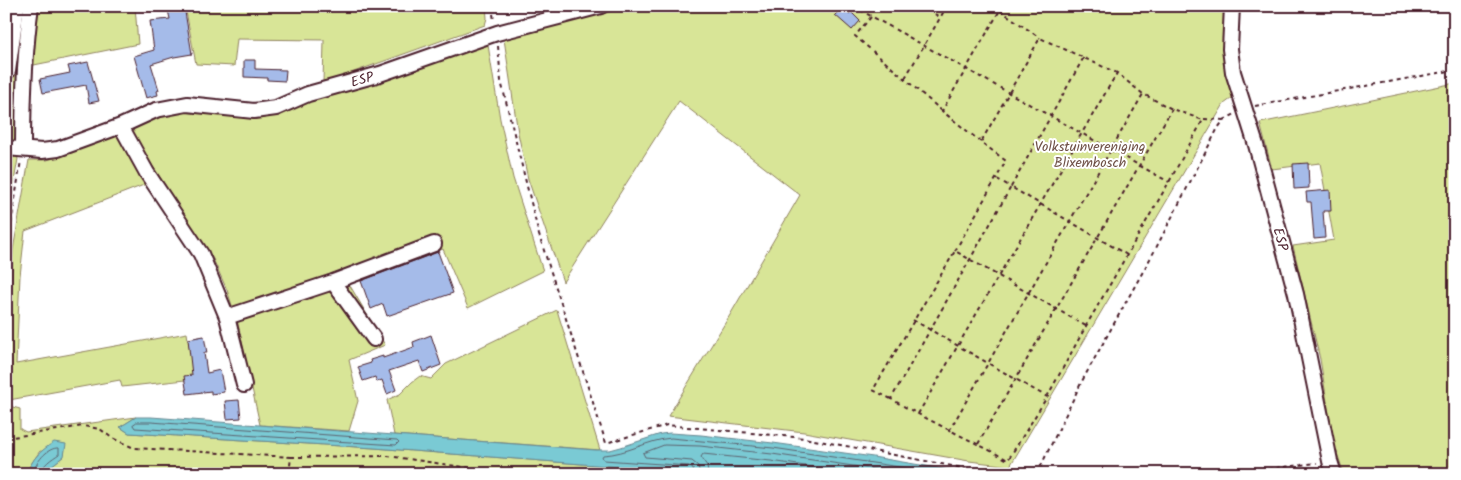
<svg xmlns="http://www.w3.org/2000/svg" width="1461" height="480" viewBox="0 0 1461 480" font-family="Kalam,sans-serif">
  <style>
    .green { fill: #d8e597; stroke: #918261 }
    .water { fill: #7acad4; stroke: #678690 }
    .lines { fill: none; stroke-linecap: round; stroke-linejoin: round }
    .shore { stroke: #5d636f; stroke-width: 1 }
    .building { fill: #a5bbe9; stroke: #4a1f2b }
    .minor-casing { stroke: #4a1f2b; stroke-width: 18 }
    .major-casing { stroke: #4a1f2b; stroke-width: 21 }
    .path { stroke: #4a1f2b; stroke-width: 2; stroke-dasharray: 4 4; stroke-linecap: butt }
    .minor { stroke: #fff; stroke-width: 14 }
    .major { stroke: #fff; stroke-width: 18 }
    .labels { text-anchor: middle; stroke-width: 4; stroke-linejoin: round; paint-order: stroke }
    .street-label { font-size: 14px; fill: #4a1f2b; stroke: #fff }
    .park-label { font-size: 14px; fill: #6e5046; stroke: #fff }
  </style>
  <rect width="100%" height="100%" fill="#fff"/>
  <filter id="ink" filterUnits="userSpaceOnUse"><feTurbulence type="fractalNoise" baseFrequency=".02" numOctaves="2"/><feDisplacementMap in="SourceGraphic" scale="10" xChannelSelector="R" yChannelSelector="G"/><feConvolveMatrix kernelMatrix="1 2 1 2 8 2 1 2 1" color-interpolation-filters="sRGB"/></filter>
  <g filter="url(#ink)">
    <path class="green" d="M 21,6 L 25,6 L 18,141 L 14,144 L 6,143 L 8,95 Z
      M 37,6 L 135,6 L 138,44 L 29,66 Z
      M 185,6 L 486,6 L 487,18 L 485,25 L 323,83 L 324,40 L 237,39 L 234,66 L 196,64 Z
      M 632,6 L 1226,6 L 1235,96 L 1224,104 L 1010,466 L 969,461 L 804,432 L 668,416 L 730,315 L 800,195 L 679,101 L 563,282 L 528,179 L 518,133 L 504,39 Z
      M 488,45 L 500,119 L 513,178 L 543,271 L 468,308 L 443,249 L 349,284 L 385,345 L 349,360 L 358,401 L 349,431 L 260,425 L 238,324 L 227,290 L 213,259 L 134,137 L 130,129 L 163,113 L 179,109 L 211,112 L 228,116 L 253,117 L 316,95 L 415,68 Z
      M 1455,83 L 1455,474 L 1344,474 L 1334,444 L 1320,359 L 1293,246 L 1334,240 L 1320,163 L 1272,169 L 1260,123 Z
      M 115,135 L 117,136 L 149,183 L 25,231 L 20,276 L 16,364 L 187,333 L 194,379 L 122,387 L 120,380 L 9,400 L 8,332 L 13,250 L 29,160 L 47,160 L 61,156 L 108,136 Z
      M 6,152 L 16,154 L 18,159 L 6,227 Z
      M 557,310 L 600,450 L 394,435 L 387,400 L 400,394 L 412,382 L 420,376 L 431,379 L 446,364 Z
      M 9,406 L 20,409 L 20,429 L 26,432 L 136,417 L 120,427 L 129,433 L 374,448 L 711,474 L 45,474 L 51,466 L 64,456 L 40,451 L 29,467 L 28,474 L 10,474 Z"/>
    <path class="water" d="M 136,417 L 151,417 L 596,450 L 610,450 L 621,447 L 661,434 L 670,433 L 701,435 L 773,443 L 873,457 L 973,474 L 711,474 L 374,448 L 129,433 L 120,427 Z
      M 54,442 L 66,444 L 64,456 L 51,466 L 45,474 L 28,474 C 31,458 41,451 54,442 Z"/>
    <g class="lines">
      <path class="shore" d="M 137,422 L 151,422 L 397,440 L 399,442 L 396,445 L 135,428 L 133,425 Z
        M 33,474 C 35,463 47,447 59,448 L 59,454 C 52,459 42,464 41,474
        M 694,474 L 693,469 L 689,466 L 604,460 L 602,457 L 603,455 C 627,454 648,440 671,438 L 773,448 L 946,474
        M 700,474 L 698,466 L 692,461 L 645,457 L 643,453 L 664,445 L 700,446 L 772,454 L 907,474
        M 708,474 L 707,466 L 701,457 L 703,454 L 771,461 L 859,474"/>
    </g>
    <path class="building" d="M 167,6 L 184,6 L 192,54 L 174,57 L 151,64 L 159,90 L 157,91 L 158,95 L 146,98 L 134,56 L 154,50 L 150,21 L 170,19 Z
      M 842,8 L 849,14 L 851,12 L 860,21 L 852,30 L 835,15 Z
      M 244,60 L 255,60 L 255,69 L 286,70 L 285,81 L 267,80 L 267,78 L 244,77 Z
      M 88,62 L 99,101 L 89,103 L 86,85 L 43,93 L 40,79 L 70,73 L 68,66 Z
      M 1308,163 L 1309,188 L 1294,189 L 1293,164 Z
      M 1330,190 L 1331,211 L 1323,211 L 1325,238 L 1314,239 L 1311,202 L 1307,202 L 1306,192 Z
      M 438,252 L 453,293 L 387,316 L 383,304 L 371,309 L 361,281 Z
      M 431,335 L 441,365 L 423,372 L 419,361 L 389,371 L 396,390 L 387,394 L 382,380 L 377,382 L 375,377 L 363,381 L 358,367 L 371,363 L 370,360 L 383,356 L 383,358 L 414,347 L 413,342 Z
      M 204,336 L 207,353 L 204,353 L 207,373 L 220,370 L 224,392 L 211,394 L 211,391 L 187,394 L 184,376 L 192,375 L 188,339 Z
      M 239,400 L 241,418 L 227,419 L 225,401 Z"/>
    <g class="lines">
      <g class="minor-casing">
        <path id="minor" d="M 1232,6 L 1230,49 L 1233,72 L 1256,145 L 1296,294 L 1330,461 L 1334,474
          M 121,126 L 147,173 L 201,254 L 227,317 L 244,385
          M 6,148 L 42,151 L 58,149 L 121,126 L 156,110 L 187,104 L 254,111 L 276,108 L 308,94 L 380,74 L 497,33 L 601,6
          M 23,149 C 23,101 24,54 31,6
          M 333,282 L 374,339
          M 227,317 L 333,282 L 434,244"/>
      </g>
      <g class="major-casing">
        <path id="major" d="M 6,71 L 15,6"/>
      </g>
      <path class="path" d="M 492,6 L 494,21
        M 853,6 L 1169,182
        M 921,6 L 940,17
        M 1000,10 L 1040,38
        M 871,17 L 855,36 L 942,111
        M 498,46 L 501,81 L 539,235 L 606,443 L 667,425 L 804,438 L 968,469 L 1012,474
        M 905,78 L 947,6
        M 1255,106 L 1455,70
        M 1204,119 L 1224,120
        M 981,142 L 942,111 L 1000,10 L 996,6
        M 997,179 L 1011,187 L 1084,57
        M 955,251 L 1006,161 L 981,142 L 1040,38 L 1117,73 L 1143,94 L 1172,109 L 1203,120 L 1169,182 L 1086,326 L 1047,397 L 1008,460 C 969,439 929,421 891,399 L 1011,187 L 1127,255
        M 6,279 L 7,252 L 21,160
        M 913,320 L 1047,397
        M 891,399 L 873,390 L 955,251 L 1086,326
        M 918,414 L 1117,73
        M 949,431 L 1143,94
        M 6,438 L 83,426 L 100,429 L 112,438 L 134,448 L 291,457 L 289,474
        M 978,444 L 1172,109
        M 291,457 L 388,456 L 510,474
        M 1037,474 L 1082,381 L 1155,250 L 1218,128 L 1224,120 L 1235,114
        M 1229,474 L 1317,463"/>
      <use href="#minor" class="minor"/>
      <use href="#major" class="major"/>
    </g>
  </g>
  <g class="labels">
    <g class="street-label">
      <text transform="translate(362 79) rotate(-16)" y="5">ESP</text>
      <text transform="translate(1281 239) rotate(75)" y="5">ESP</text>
    </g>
    <g class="park-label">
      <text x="1090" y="151">Volkstuinvereniging<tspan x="1090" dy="16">Blixembosch</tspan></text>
    </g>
  </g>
  <rect width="1461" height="480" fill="none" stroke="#fff" stroke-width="25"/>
  <rect x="12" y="12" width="1436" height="455" fill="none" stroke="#4a1f2b" stroke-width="2" filter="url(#ink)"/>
</svg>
